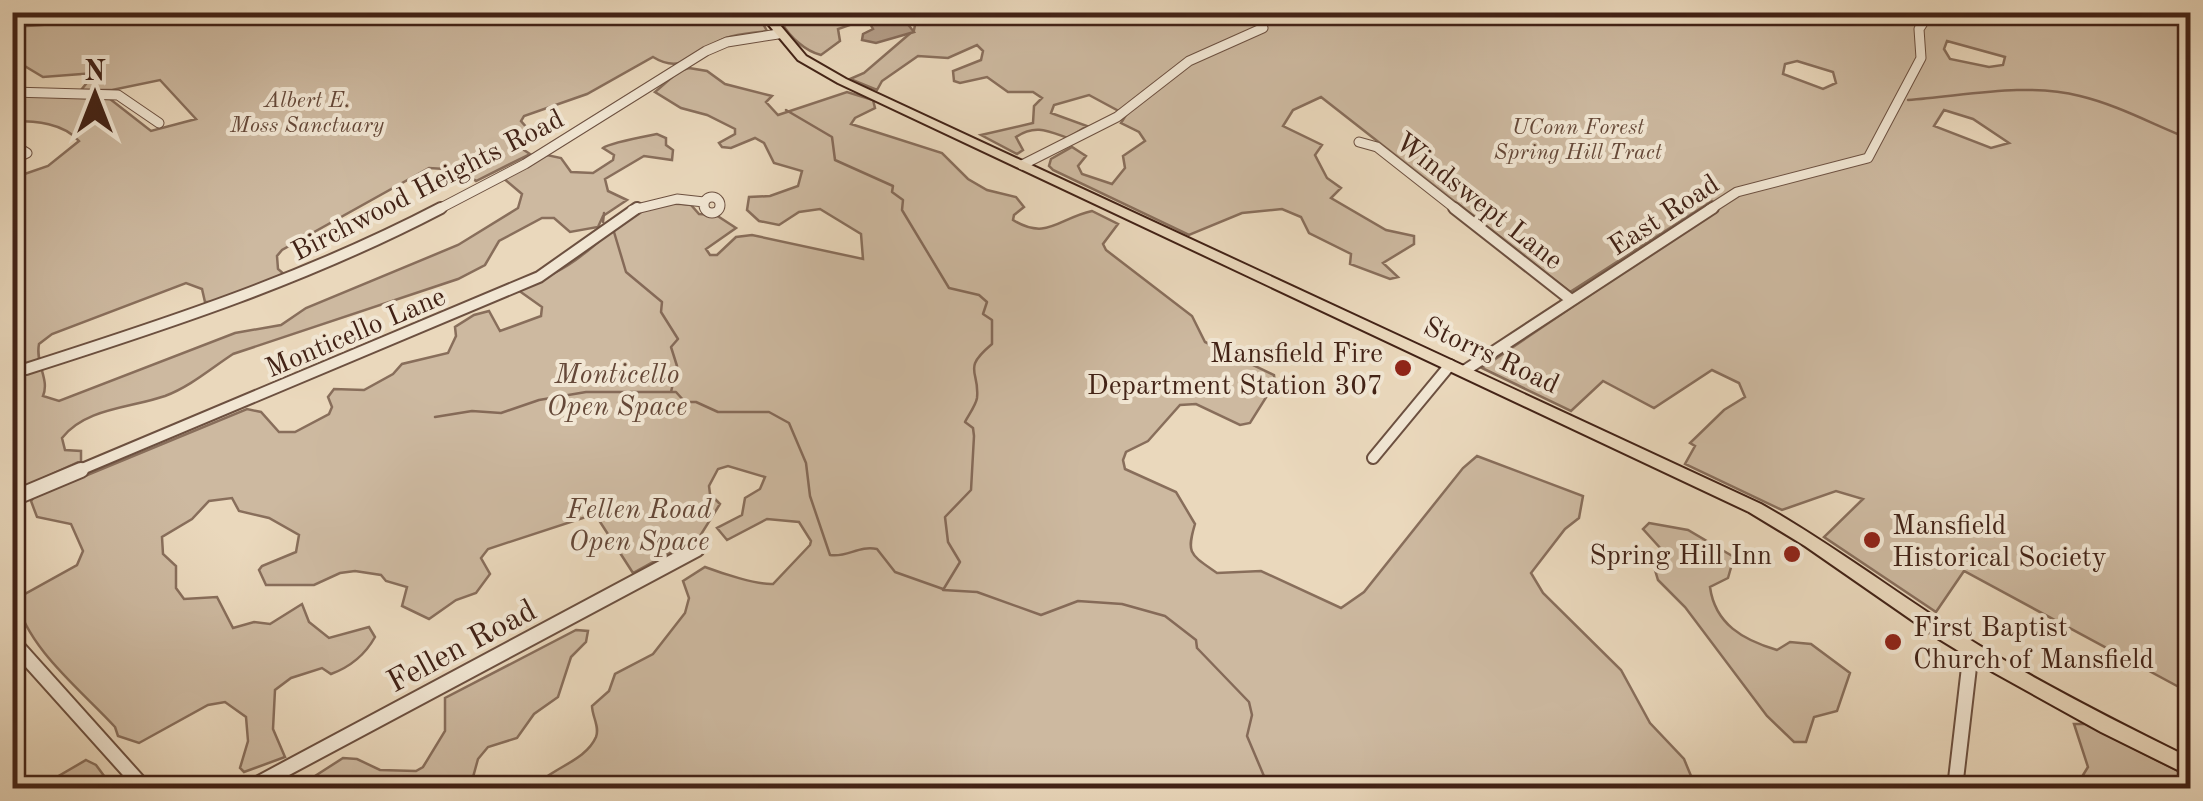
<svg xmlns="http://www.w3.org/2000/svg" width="2203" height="801" viewBox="0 0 2203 801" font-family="'Old Standard TT',serif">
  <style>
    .green { fill: #cdb9a0; stroke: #886e5b; stroke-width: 2.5; fill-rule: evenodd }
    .water { fill: #b19a84; stroke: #856a58; stroke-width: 2.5 }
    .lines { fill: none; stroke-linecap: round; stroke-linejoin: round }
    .stream { stroke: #856a58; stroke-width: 2.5 }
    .minor-far2-casing { stroke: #6c5040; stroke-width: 11 }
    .minor-far1-casing { stroke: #6c5040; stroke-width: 14 }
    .minor-casing { stroke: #6c5040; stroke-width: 18 }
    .major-casing { stroke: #422216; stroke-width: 4 }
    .minor-far2 { stroke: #f1e6d3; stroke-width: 9 }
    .minor-far1 { stroke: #f1e6d3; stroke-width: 10 }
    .minor { stroke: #f1e6d3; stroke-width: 14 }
    .major { fill: #ead8bc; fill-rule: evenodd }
    .poi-dot { fill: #8f2418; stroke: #f1e6d3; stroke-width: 4 }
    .labels { text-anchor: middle; stroke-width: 8; stroke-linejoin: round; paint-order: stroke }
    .far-park-label { font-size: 22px; font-style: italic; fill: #654838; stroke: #f1e6d3 }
    .street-label { font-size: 28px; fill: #422216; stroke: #f1e6d3 }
    .poi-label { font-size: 28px; fill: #422216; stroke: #f1e6d3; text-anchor: end }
    .park-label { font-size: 28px; font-style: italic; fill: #654838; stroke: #f1e6d3 }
    .near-street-label { font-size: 32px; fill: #422216; stroke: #f1e6d3 }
  </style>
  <rect width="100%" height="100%" fill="#ead8bc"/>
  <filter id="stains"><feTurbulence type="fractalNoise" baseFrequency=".002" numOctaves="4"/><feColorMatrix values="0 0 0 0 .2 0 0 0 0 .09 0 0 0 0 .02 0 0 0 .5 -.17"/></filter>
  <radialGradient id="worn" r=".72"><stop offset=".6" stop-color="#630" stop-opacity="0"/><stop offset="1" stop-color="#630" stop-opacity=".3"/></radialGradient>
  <path class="green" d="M 76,12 L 757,13 L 767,31 C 754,33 739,33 726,38 C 695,50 684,76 653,57 L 587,94 L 524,116 L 521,121 L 527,128 L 512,142 L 530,154 L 476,181 L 461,170 L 429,168 L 282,250 L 277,256 L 278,269 L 285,275 L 215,302 L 205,302 L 202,289 L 186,283 L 52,334 L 39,344 C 35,364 50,379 43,396 L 59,401 L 235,333 L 281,325 L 306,308 L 458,245 L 518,208 L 522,194 L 502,177 L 547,155 L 561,158 L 571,172 L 593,173 L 613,160 L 614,155 L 603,148 C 609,143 647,136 657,134 L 666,138 L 666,145 L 673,150 L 672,160 L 644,156 L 605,179 L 608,191 L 627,200 L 603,216 L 598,227 L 570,232 L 554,218 L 542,218 L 499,241 L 485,265 L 458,279 L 233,354 C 210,369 191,386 165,396 C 131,408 85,408 62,438 L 65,450 L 81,451 L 81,461 L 13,492 L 13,473 L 19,468 L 20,444 L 13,443 L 13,178 L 48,166 L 79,141 C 63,123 36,121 13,121 L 13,95 L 110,99 L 151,131 L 196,119 L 160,80 L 112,90 L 81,90 L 95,73 L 43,77 L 13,59 L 13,27 L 55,24 Z
    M 1969,12 L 1982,17 L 2003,17 L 2005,12 L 2190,13 L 2190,693 L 1964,571 L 1936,612 L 1824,537 L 1863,499 L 1836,491 L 1782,510 L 1685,464 L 1695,446 L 1690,443 L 1724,410 L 1745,397 L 1739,383 L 1712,370 L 1654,408 L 1603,381 L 1571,411 L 1482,368 L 1720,207 L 1712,201 L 1570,292 L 1321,97 L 1293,110 L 1283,126 L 1322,145 L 1315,155 L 1327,178 L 1341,188 L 1331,198 L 1386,230 L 1414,236 L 1414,244 L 1383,263 L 1398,277 L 1390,279 L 1350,264 L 1351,254 L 1309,233 L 1301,217 L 1282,209 L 1242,213 L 1189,235 L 1053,170 L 1049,166 L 1051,159 L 1072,147 L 1086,156 L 1078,166 L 1082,174 L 1112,184 L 1125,168 L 1123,156 L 1145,141 L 1139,132 L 1121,123 L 1126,115 L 1089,95 L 1054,105 L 1051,113 L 1087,126 L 1068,138 C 1048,131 1035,124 1016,137 L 1023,150 L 1017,154 L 981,135 L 1033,123 L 1034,106 L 1042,98 L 1033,92 L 1008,92 L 987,77 L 960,83 L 954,81 L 953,71 L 981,60 L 983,51 L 977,45 L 948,58 L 918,56 L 882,81 L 877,90 L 850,79 L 864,73 L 914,30 L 915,25 L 897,13 ZM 1947,41 L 2005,57 L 2003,65 L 1989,67 L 1950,59 L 1944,49 ZM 1797,61 L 1833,72 L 1836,83 L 1823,89 L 1783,74 L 1785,64 ZM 1944,110 L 1973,119 L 2009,143 L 1991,148 L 1934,126 Z
    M 785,13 L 785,12 L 884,13 L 838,29 L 840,41 L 821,55 C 805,51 790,37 782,23 Z
    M 689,68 L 707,71 L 725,84 L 772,96 L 766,102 L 778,115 L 847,92 L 873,100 L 875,108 L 855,118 L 851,124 L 942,153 L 968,179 L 987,190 L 1016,197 L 1024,207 L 1014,215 L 1013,220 C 1047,241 1059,218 1092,211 L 1118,224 L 1103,244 L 1106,250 L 1192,316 L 1205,342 L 1274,375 L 1275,383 L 1250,423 L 1240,425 L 1196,404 L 1180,405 L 1148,441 L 1126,452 L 1123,460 L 1125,469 L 1176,492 L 1195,524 C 1186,554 1190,554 1217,573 L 1261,571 L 1341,608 L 1364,592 L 1463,468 L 1477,456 L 1583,496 L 1579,518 L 1565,529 L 1531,573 L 1543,593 L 1621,670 L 1650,723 L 1684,759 L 1696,788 L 534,788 C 550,768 585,762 596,737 C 600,727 592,716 592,706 L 609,691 L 615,674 L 653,654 L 685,613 L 689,598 L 683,581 L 705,567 C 721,573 757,585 773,584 L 810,545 L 811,541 L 799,522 L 767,519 L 727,540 L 717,528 L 742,515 L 745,498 L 760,489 L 765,477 L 728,466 L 718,469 L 709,486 L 710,494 L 720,504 L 700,536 L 633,573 L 595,514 L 488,549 L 481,558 L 490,574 L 476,593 L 456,600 L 429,619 L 402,606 L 407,587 L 386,581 L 381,575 L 355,571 L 340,573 L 314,585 L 266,585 L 259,570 L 262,566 L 296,552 L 299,535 L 269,518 L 239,511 L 232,498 L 209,501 L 192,519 L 162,537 L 163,554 L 176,566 L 176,588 L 184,599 L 217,597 L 233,628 L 254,622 L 270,624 L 302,604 L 309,622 L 329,638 L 369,627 L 375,637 C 365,655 350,667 331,674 L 322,668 L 291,678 L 275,690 L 273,729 L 285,757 L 244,772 L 240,768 L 248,741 L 246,717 L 225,702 L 208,705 L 139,743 L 118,736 L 115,727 C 80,689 28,649 16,599 L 77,565 L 83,551 L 71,524 L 37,517 L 31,501 L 34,497 L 247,409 L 261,412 L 279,432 L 295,432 L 329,414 L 332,407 L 328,397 L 334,389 L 364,390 L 393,374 L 402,364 L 448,353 L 456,336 L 455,327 L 474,315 L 489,311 L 500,331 L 541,316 L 542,307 L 518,290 C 540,280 562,271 581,256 C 621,226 633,197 691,205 L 699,214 L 716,215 L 736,228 L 706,249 L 710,255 L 717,255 L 736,237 L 752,235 L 863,259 L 861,234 L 820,209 L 799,212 L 779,225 L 759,221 L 747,210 L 749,197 L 770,196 L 798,186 L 802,171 L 774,163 L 764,143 L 755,138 L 731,148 L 722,147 L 719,143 L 735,134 L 735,129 L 707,115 L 681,108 L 655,92 L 679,71 Z
    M 1649,523 L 1688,530 L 1734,557 L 1728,578 L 1710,587 C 1715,624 1743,640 1777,650 L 1790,642 L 1811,644 L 1850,673 L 1837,711 L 1814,717 L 1806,742 L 1794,742 L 1767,716 L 1685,607 L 1658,580 L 1655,570 L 1662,550 L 1643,529 Z
    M 576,630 L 588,631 L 586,642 L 571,657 L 558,697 L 534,714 L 517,738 L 488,747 L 478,759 L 470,788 L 312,788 L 315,776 L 343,758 L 357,759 L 380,770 L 416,771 L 423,767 L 445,731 L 445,698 Z
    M 2074,724 L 2085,724 L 2190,777 L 2190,788 L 2075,788 L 2088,767 Z
    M 86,760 L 96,765 L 113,788 L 38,788 Z"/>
  <path class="water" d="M 886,13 L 903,18 L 914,32 L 876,43 L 862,40 L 863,34 L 873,29 L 868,20 Z"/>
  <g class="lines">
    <path class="stream" d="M 1908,100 C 1965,96 2024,82 2080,96 C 2118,105 2154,125 2190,139
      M 786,110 L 832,137 L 835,160 L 893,186 L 892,192 L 903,200 L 902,210 L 949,288 L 979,295 L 987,302 L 983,314 L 992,320 L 992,344 C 961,370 980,370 977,398 C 976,405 968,416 965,422 L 973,428 L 974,436 L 971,490 L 945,517 L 948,542 L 960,562 L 943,590 L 977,592 L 1041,615 L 1078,601 L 1122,604 L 1165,616 L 1196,640 L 1197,648 L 1249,702 L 1252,715 L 1247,736 L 1269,788
      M 603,222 L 604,213
      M 614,232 L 626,272 L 662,302 L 661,312 L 678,339 L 671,347 L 677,366 L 671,392
      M 435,417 L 472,411 L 501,413 L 539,400 L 586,392 L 676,392 L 685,402 L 696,402 L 718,412 L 769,412 L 789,423 L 806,463 L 810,496 L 830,555 C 847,558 859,545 877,549 L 895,572 L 943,589"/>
    <g class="minor-far2-casing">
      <path id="minor-far2" d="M 12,92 L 118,95 L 159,123
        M 1359,142 L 1377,147 L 1457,210
        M 12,144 L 27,153 L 12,160
        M 1022,165 L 1117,117 L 1189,61 L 1263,28
        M704 205a8 8 0 1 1 16 0a8 8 0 1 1-16 0Z
        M 437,210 L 525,164 L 706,51 L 727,42 L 778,34
        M 632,210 L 677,199 L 704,202
        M 1709,210 L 1737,192 L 1868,158 L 1921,58 L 1919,29 L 1930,12"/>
    </g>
    <g class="minor-far1-casing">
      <path id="minor-far1" d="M 1454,208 L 1570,299
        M 26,369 C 170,323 307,278 441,208
        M 1464,371 L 1713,208
        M 1373,458 L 1450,365
        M 75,472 L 539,277 L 637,208"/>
    </g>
    <g class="minor-casing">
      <path id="minor" d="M 12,499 L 81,470
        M 12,641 L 144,788
        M 250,788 L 697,549
        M 1955,788 L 1971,650"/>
    </g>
    <g class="major-casing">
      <path id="major" d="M 758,12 L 769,12 L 806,56 L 846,79 L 1761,504 C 1837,547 1905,600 1980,646 C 2048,687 2119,723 2190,758 L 2190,776 L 2101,732 L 1993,672 L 1939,639 L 1805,546 L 1749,512 L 838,83 L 798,60 Z"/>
    </g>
    <use href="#minor-far2" class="minor-far2"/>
    <use href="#minor-far1" class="minor-far1"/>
    <use href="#minor" class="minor"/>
    <use href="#major" class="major"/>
  </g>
  <g class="poi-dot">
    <circle cx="1403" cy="368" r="10"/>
    <circle cx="1872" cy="540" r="10"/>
    <circle cx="1792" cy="554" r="10"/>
    <circle cx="1893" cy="642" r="10"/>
  </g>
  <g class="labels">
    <g class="far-park-label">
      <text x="307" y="107">Albert E.<tspan x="307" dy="25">Moss Sanctuary</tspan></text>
      <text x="1578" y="134">UConn Forest<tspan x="1578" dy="25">Spring Hill Tract</tspan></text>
    </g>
    <g class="street-label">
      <text transform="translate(427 184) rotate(-27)" y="10">Birchwood Heights Road</text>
      <text transform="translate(1480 200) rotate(38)" y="10">Windswept Lane</text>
      <text transform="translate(1663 214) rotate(-33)" y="10">East Road</text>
      <text transform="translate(355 331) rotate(-23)" y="10">Monticello Lane</text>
      <text transform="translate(1492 354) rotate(25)" y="10">Storrs Road</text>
    </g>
    <g class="poi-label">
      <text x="1383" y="362">Mansfield Fire<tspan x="1383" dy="32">Department Station 307</tspan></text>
      <text x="1892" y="534" text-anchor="start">Mansfield<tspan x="1892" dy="32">Historical Society</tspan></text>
      <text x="1772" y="564">Spring Hill Inn</text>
      <text x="1913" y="636" text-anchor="start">First Baptist<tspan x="1913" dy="32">Church of Mansfield</tspan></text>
    </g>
    <g class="park-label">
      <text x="617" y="383">Monticello<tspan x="617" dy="32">Open Space</tspan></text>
      <text x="639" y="518">Fellen Road<tspan x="639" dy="32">Open Space</tspan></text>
    </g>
    <g class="near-street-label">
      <text transform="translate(461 645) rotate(-28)" y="11">Fellen Road</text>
    </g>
  </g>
  <rect width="2203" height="801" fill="none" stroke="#ead8bc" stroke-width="50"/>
  <rect x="15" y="15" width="2173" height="771" fill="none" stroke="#422216" stroke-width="5"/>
  <rect x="25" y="25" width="2153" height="751" fill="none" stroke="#422216" stroke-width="2.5"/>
  <g transform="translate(95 95)" stroke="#f1e6d3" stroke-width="8" paint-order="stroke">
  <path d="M0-8L18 38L0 25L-18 38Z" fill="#422216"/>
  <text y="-15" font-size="28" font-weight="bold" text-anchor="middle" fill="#422216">N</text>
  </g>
  <rect width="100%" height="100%" filter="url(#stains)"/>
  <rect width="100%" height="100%" fill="url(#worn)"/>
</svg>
